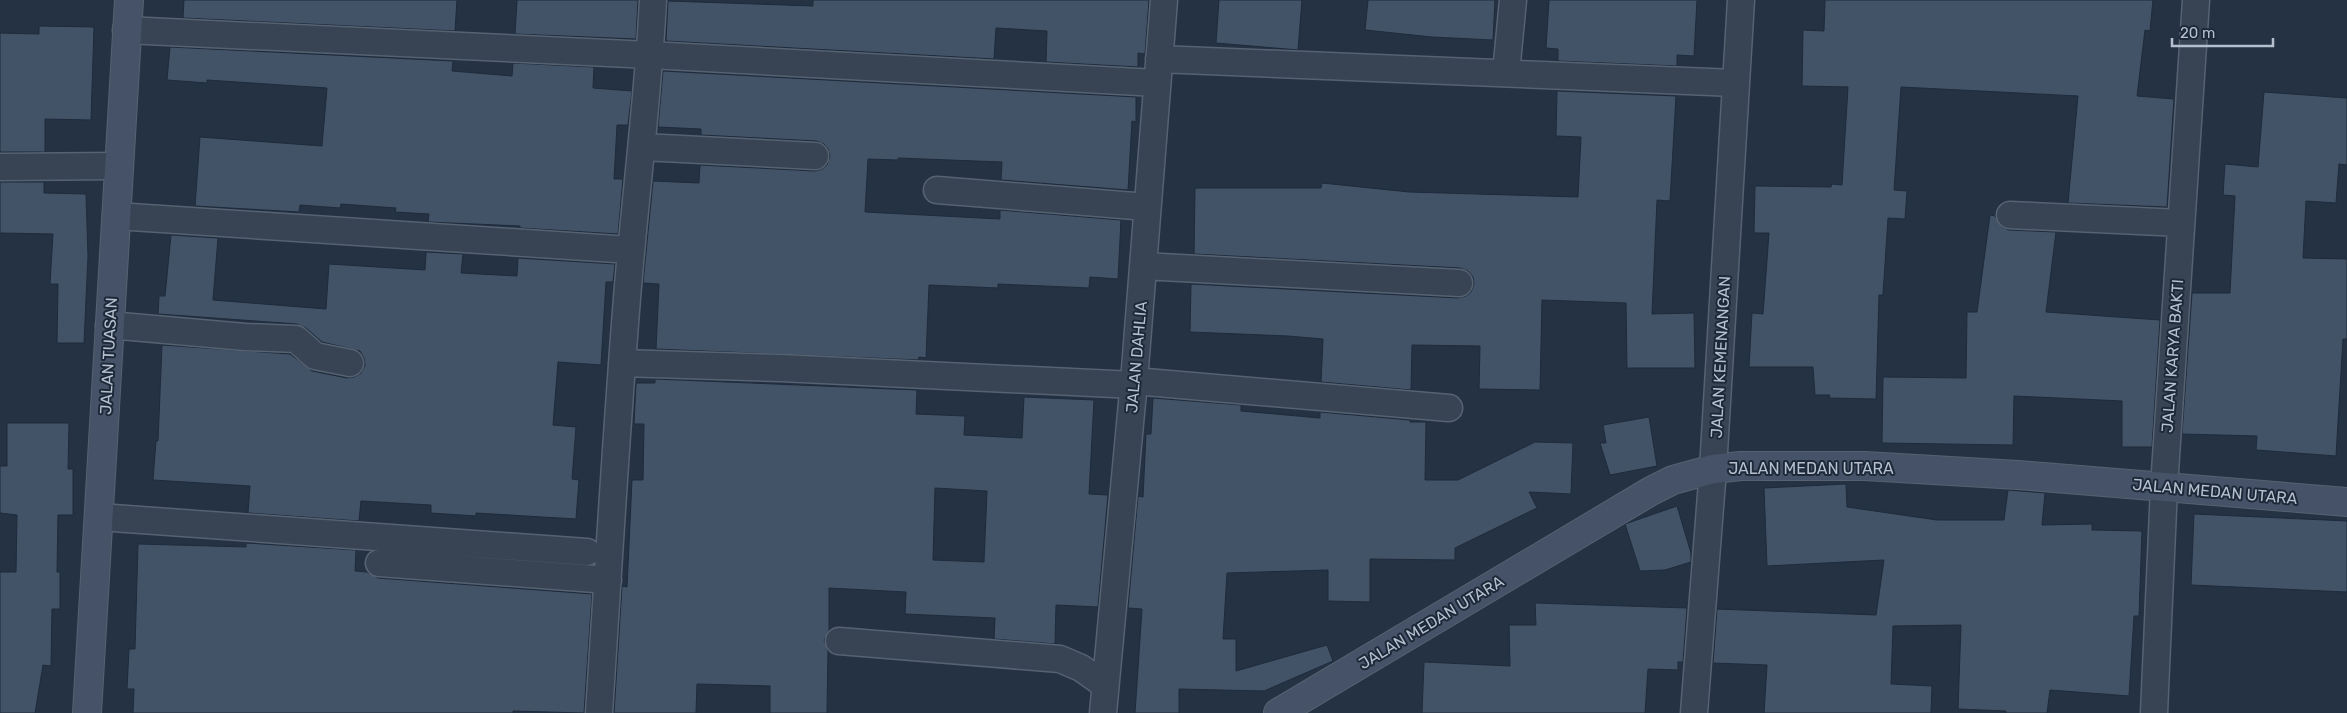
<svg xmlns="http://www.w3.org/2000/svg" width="2347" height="713" viewBox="0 0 2347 713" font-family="Rubik,sans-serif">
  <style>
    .building { fill: #425267; stroke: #1f2b3b; fill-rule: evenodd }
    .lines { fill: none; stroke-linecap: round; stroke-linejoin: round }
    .street-casing { stroke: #566271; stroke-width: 29 }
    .secondary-casing { stroke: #566271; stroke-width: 30 }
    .street { stroke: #384453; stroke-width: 26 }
    .secondary { stroke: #465267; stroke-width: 28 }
    .labels { text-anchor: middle; stroke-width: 4; stroke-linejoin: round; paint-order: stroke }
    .street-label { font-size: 16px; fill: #b5bfcd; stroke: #1d2939 }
  </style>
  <rect width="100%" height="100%" fill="#243244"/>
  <path class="building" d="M 184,0 L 457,0 L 455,31 L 183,18 Z
    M 517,0 L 638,0 L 636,39 L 515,34 Z
    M 813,0 L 1149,0 L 1145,54 L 1138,53 L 1138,67 L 1046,62 L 1047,31 L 996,28 L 994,59 L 666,41 L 668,1 L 813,6 Z
    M 1219,0 L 1302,0 L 1298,50 L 1216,43 Z
    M 1368,0 L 1495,0 L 1493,40 L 1432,37 L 1365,30 Z
    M 1549,0 L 1697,0 L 1694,56 L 1677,55 L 1677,66 L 1558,61 L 1558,49 L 1546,48 Z
    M 1825,0 L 2153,0 L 2150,31 L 2145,30 L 2137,96 L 2174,99 L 2167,207 L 2068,203 L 2078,96 L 1901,87 L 1894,190 L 1907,191 L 1905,219 L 1888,218 L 1883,295 L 1879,295 L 1876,399 L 1829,398 L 1830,395 L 1815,395 L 1813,367 L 1749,367 L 1752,313 L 1763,314 L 1769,233 L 1754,233 L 1755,186 L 1831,187 L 1832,184 L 1842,185 L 1848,87 L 1802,86 L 1803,30 L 1824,31 Z
    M 39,26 L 94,27 L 91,120 L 45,119 L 45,152 L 0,152 L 0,33 L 39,34 Z
    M 170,47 L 453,61 L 452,71 L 512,76 L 513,63 L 594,67 L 593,88 L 632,91 L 628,125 L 617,125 L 614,179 L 623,179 L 618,234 L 520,228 L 520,226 L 428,222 L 429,214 L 395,212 L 396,208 L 341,204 L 340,208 L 300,205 L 299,212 L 195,206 L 200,137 L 322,146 L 327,88 L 207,80 L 207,83 L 167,80 Z
    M 663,71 L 1136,97 L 1136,122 L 1132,121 L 1128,190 L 1001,180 L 1002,162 L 898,158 L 898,160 L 868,159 L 865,212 L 1000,219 L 1000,210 L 1121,220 L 1118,279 L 1090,277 L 1089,288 L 998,284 L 998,288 L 929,285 L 926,358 L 919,357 L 918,360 L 656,349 L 659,284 L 643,283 L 653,181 L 699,183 L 700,165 L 815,171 L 822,169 L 827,165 L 830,156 L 828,149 L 824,144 L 816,141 L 701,135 L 701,129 L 658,127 Z
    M 1557,91 L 1676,96 L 1670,201 L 1657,200 L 1652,314 L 1694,313 L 1695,368 L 1627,368 L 1626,303 L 1542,300 L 1540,390 L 1479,389 L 1480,346 L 1412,345 L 1411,390 L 1321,382 L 1323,339 L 1288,336 L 1190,332 L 1191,284 L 1458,298 L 1466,296 L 1471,292 L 1474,284 L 1473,277 L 1468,271 L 1460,268 L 1194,254 L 1195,188 L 1321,188 L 1322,183 L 1409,192 L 1578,197 L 1581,137 L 1556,136 Z
    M 2264,92 L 2347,98 L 2347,165 L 2339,164 L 2336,203 L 2306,201 L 2303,258 L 2347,259 L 2347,339 L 2343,339 L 2336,456 L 2256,450 L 2257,436 L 2182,434 L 2192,293 L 2230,293 L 2235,196 L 2223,195 L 2225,164 L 2258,167 Z
    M 0,182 L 44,182 L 44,193 L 86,194 L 88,256 L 84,343 L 57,343 L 58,284 L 50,284 L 53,234 L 0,233 Z
    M 1990,215 L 1995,216 L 2002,227 L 2009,230 L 2056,232 L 2046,312 L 2160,320 L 2152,447 L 2122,447 L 2122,401 L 2014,396 L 2013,445 L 1882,443 L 1883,377 L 1966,378 L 1967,312 L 1977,312 Z
    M 171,235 L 218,238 L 213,300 L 326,309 L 329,264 L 425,270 L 426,252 L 463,254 L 461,273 L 517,276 L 518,258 L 615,264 L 613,282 L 606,282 L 601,365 L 558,362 L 553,425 L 576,427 L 572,479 L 579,480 L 576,519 L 476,513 L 476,516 L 431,513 L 431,505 L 361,501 L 359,521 L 248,513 L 250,486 L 153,480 L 156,441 L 158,441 L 162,345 L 290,354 L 312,371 L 347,378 L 354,377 L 361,373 L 365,365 L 364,358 L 360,351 L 322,342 L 306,328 L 297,324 L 158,314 L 159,296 L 165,296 Z
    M 655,379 L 917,390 L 916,414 L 965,416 L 964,435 L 1022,438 L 1024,397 L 1094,400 L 1089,494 L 1108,495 L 1098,607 L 1056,605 L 1055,644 L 994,639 L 995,618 L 905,614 L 906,592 L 829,588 L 829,631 L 824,640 L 828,651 L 827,713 L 770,713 L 770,686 L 697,684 L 696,713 L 614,713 L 622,586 L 627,587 L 632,480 L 643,480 L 644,424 L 634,424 L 636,383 L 655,383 ZM 935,488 L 987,491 L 984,562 L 933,560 Z
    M 1153,398 L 1241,405 L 1241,411 L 1320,418 L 1320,412 L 1410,420 L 1410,422 L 1426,422 L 1425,480 L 1458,480 L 1535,442 L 1573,443 L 1571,494 L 1529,492 L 1537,508 L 1455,548 L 1455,560 L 1370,559 L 1370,602 L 1328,601 L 1328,570 L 1227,573 L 1223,639 L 1236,639 L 1236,671 L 1327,645 L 1333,661 L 1264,691 L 1179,689 L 1179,713 L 1135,713 L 1142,609 L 1128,608 L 1138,496 L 1143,497 L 1146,434 L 1151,434 Z
    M 1649,417 L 1657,466 L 1610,475 L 1600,443 L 1606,443 L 1603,425 Z
    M 7,423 L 69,423 L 68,469 L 73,469 L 73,515 L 58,515 L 57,572 L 60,572 L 60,609 L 52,609 L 51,666 L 43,665 L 35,713 L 0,713 L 0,572 L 16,572 L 17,515 L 0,513 L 0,466 L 7,466 Z
    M 1846,484 L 1847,507 L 1937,520 L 2004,520 L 2008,490 L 2045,493 L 2042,525 L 2092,524 L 2092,530 L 2142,531 L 2139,616 L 2134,616 L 2129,696 L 2050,690 L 2047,713 L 2006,713 L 2006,711 L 1958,709 L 1961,625 L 1893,626 L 1891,684 L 1932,686 L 1931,713 L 1764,713 L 1767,665 L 1713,663 L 1717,609 L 1876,615 L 1884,560 L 1767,566 L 1764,488 Z
    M 1677,506 L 1691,553 L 1691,562 L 1665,570 L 1640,571 L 1625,524 Z
    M 2194,514 L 2347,521 L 2347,592 L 2191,585 Z
    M 246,543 L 356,550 L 355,571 L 367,572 L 378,578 L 592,594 L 584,713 L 513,711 L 513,713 L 133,713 L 134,689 L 127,689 L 129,649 L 135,649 L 138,544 L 246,547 Z
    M 1535,603 L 1687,608 L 1683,662 L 1678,662 L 1678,670 L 1648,669 L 1645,713 L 1422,713 L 1424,662 L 1510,666 L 1509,625 L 1536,625 Z"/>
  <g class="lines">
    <g class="street-casing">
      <path id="street" d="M 126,30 L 650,55 L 1157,83
        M 1159,59 L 1735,83
        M 1506,73 L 1513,0
        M 643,147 L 815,156
        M 0,167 L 118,166
        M 937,190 L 1147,207
        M 2010,215 L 2181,223
        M 116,216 L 631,250
        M 1143,266 L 1459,283
        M 109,325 L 245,337 L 296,339 L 315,356 L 350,363
        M 622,363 L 781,368 L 1134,385
        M 1134,381 L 1449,408
        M 99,517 L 587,552
        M 379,563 L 608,580
        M 839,641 L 1060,659 L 1081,668 L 1105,685
        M 599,713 C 608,575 616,436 627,298 C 635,198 648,100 653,0
        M 1103,713 L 1134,381 L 1164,0
        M 1694,713 L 1713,469 L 1741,0
        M 2154,713 L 2164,487 L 2196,0"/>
    </g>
    <g class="secondary-casing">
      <path id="secondary" d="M 87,713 L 129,0
        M 1278,713 L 1651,491 L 1673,480 L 1713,469 L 1741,466 L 1865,466 L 2018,475 L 2347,502"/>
    </g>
    <use href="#street" class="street"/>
    <use href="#secondary" class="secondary"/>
  </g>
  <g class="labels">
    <g class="street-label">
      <text transform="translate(108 356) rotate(-87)" y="6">JALAN TUASAN</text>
      <text transform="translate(2172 356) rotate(-86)" y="6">JALAN KARYA BAKTI</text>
      <text transform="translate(1136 357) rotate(-85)" y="6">JALAN DAHLIA</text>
      <text transform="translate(1720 357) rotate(-87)" y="6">JALAN KEMENANGAN</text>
      <text x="1811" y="474">JALAN MEDAN UTARA</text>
      <text transform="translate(2215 491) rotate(5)" y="6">JALAN MEDAN UTARA</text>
      <text transform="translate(1431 622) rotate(-31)" y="6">JALAN MEDAN UTARA</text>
    </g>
  </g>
  <path d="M2172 38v8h101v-8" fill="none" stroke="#b5bfcd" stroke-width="2.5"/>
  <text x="2180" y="38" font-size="15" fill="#b5bfcd" stroke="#1d2939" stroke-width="4" paint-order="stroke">20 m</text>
</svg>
